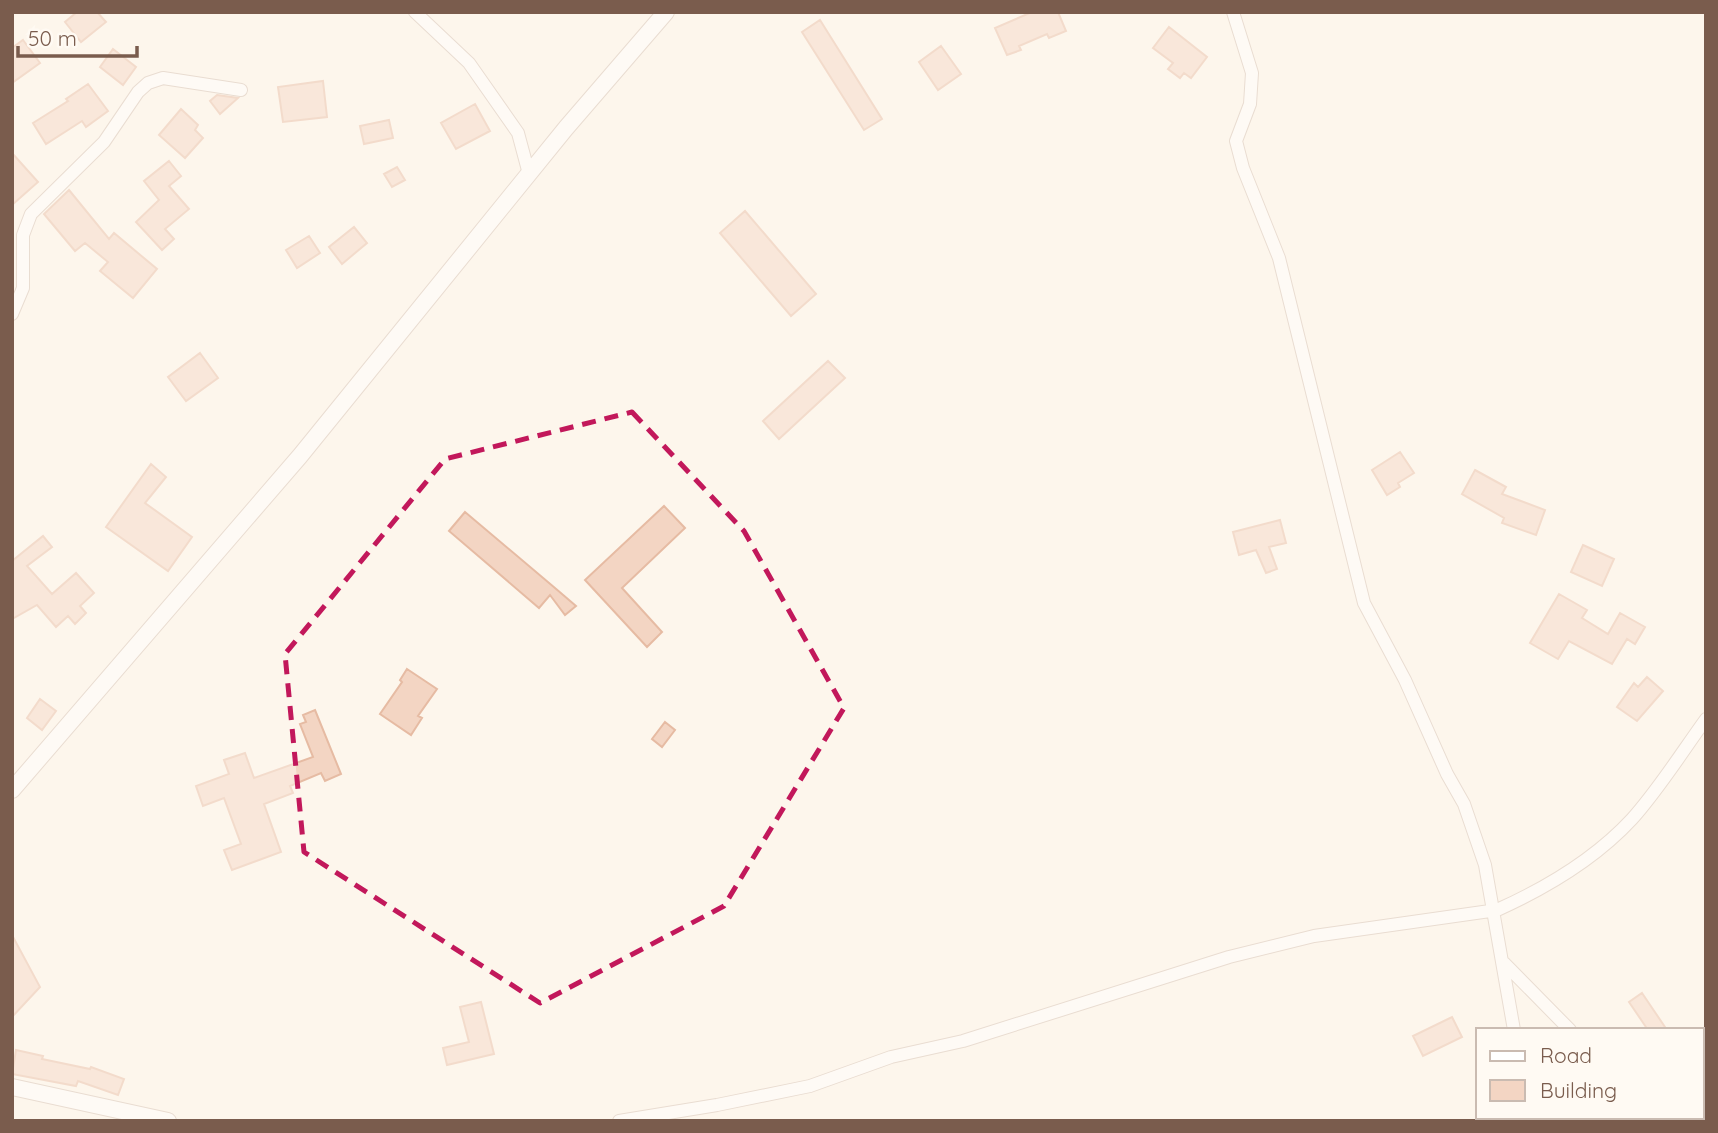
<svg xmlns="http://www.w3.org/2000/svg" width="1718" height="1133" viewBox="0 0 1718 1133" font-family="Quicksand,sans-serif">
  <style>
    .building { fill: #f3d5c3; stroke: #e6bba3; stroke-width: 2 }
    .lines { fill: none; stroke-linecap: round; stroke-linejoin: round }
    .minor-casing { stroke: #d1beb0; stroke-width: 14 }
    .tertiary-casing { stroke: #d1beb0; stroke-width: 18 }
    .minor { stroke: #fff; stroke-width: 12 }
    .tertiary { stroke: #fff; stroke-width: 16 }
    .marked { fill: none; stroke: #c2185b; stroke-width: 5; stroke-dasharray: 14 9; stroke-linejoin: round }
  </style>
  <rect width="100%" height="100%" fill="#fdf6ec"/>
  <path class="building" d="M 77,12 L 97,12 L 106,22 L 81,42 L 65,22 Z
    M 1032,12 L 1058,12 L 1066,31 L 1049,38 L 1047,34 L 1019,46 L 1021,50 L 1007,55 L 995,28 Z
    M 820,20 L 882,119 L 864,130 L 802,32 Z
    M 1169,27 L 1207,57 L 1191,78 L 1184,73 L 1180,78 L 1168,69 L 1173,63 L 1153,48 Z
    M 23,40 L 40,63 L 12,83 L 12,48 Z
    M 941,46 L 961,74 L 938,90 L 919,62 Z
    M 113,49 L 136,67 L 123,85 L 100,67 Z
    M 323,81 L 327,117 L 283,122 L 278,87 Z
    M 88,84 L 108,111 L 86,127 L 82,121 L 46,144 L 33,123 L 68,101 L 66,99 Z
    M 217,95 L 238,98 L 220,114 L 210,101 Z
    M 475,104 L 490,131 L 456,149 L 441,123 Z
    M 181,109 L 198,125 L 195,130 L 203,138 L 185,158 L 159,135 Z
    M 389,120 L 393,138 L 364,144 L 360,126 Z
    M 12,153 L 38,182 L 12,205 Z
    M 169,161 L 181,176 L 169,186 L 189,209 L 165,229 L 174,239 L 162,250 L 136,222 L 159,200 L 144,181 Z
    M 397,167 L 405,180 L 392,187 L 384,174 Z
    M 69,190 L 109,239 L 114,233 L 157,269 L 133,298 L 100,271 L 108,262 L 85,243 L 75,251 L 44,214 Z
    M 745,211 L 816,294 L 791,316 L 720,233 Z
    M 354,227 L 367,243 L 342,264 L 329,247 Z
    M 309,236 L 320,253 L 297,268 L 286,250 Z
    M 200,353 L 218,378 L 186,401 L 168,377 Z
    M 828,361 L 845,378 L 779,439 L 763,421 Z
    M 1400,452 L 1414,473 L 1398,483 L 1400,487 L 1387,495 L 1372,470 Z
    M 151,464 L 166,477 L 145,503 L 192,537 L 168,571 L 106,527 Z
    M 1475,470 L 1506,487 L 1502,494 L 1545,510 L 1536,535 L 1502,523 L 1504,518 L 1462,494 Z
    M 664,506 L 685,528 L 622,588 L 662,632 L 647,647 L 585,580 Z
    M 465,512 L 555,588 L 576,606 L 565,615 L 550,595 L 539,608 L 449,531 Z
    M 1280,520 L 1286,543 L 1269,547 L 1277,569 L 1266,573 L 1256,550 L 1239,555 L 1233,532 Z
    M 43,536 L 52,547 L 27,566 L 52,594 L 76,573 L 94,593 L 80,606 L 86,613 L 75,624 L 68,616 L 56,627 L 37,605 L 12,619 L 12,561 Z
    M 1583,545 L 1614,559 L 1602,586 L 1571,572 Z
    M 1559,594 L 1587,610 L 1582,618 L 1608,634 L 1620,613 L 1645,627 L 1635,644 L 1627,639 L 1612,664 L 1569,641 L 1558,659 L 1530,643 Z
    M 407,669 L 437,689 L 418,716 L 422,718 L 411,735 L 380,714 L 402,682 L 400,680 Z
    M 1647,677 L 1663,691 L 1637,721 L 1617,707 L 1634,683 L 1638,687 Z
    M 40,699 L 56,711 L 42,730 L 27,718 Z
    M 315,710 L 341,774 L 325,781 L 321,773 L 290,786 L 293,793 L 264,804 L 281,852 L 232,870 L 224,850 L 241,844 L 224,798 L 203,806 L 196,786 L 229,774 L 224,760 L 245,753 L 254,778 L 313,757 L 300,724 L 306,722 L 303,715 Z
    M 665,722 L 675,730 L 662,747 L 652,739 Z
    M 12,935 L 40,987 L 12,1017 Z
    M 1642,993 L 1667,1030 L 1648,1030 L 1629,1002 Z
    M 481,1002 L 494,1054 L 447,1065 L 443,1048 L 469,1042 L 460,1007 Z
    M 1452,1017 L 1462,1037 L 1423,1056 L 1413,1036 Z
    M 16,1050 L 43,1056 L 42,1059 L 90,1069 L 91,1067 L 124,1079 L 118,1095 L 78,1081 L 76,1086 L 12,1074 Z"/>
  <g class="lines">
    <g class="minor-casing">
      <path id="minor" d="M 415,12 L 469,63 L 518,133 L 529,174
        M 1233,12 L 1252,73 L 1250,104 L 1236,141 L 1243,168 L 1279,258 L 1364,603 L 1405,680 L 1447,774 L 1464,804 L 1485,865 L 1514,1030
        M 12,314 L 23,288 L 23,235 L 31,214 L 104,142 L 138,92 L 148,83 L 163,78 L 241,90
        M 1504,963 L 1570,1030
        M 1532,1117 L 1533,1121
        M 619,1121 L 717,1105 L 810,1086 L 891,1057 L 963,1041 L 1229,957 L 1314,936 L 1497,910 C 1546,888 1595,859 1632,819 C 1659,789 1682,752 1706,719"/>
    </g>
    <g class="tertiary-casing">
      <path id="tertiary" d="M 12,790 L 300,456 L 566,128 L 666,12
        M 12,1087 L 168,1121"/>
    </g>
    <use href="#minor" class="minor"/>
    <use href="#tertiary" class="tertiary"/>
  </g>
  <path d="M0 0H1718V1133H0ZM 632,412 L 744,531 L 844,708 L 724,906 L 540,1003 L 304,852 L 285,654 L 445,459 Z" fill="#fdf6ec" fill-opacity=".55" fill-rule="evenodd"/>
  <path class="marked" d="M 632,412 L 744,531 L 844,708 L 724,906 L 540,1003 L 304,852 L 285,654 L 445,459 Z"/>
  <rect width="1718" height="1133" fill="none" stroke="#7a5c4d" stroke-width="28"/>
  <rect x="1476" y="1028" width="228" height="91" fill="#fffaf3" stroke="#cabbb1" stroke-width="2"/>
  <rect x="1490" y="1051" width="35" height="10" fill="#ffffff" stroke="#cabbb1" stroke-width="2"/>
  <text x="1540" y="1063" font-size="21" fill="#7a5c4d">Road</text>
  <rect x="1490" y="1080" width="35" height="21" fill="#f3d5c3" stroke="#cabbb1" stroke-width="2"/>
  <text x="1540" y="1098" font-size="21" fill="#7a5c4d">Building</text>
  <path d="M18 46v10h119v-10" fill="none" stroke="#7a5c4d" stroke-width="3.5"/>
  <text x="28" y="46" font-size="21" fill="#7a5c4d" stroke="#fffaf3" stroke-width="5" paint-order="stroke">50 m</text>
</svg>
